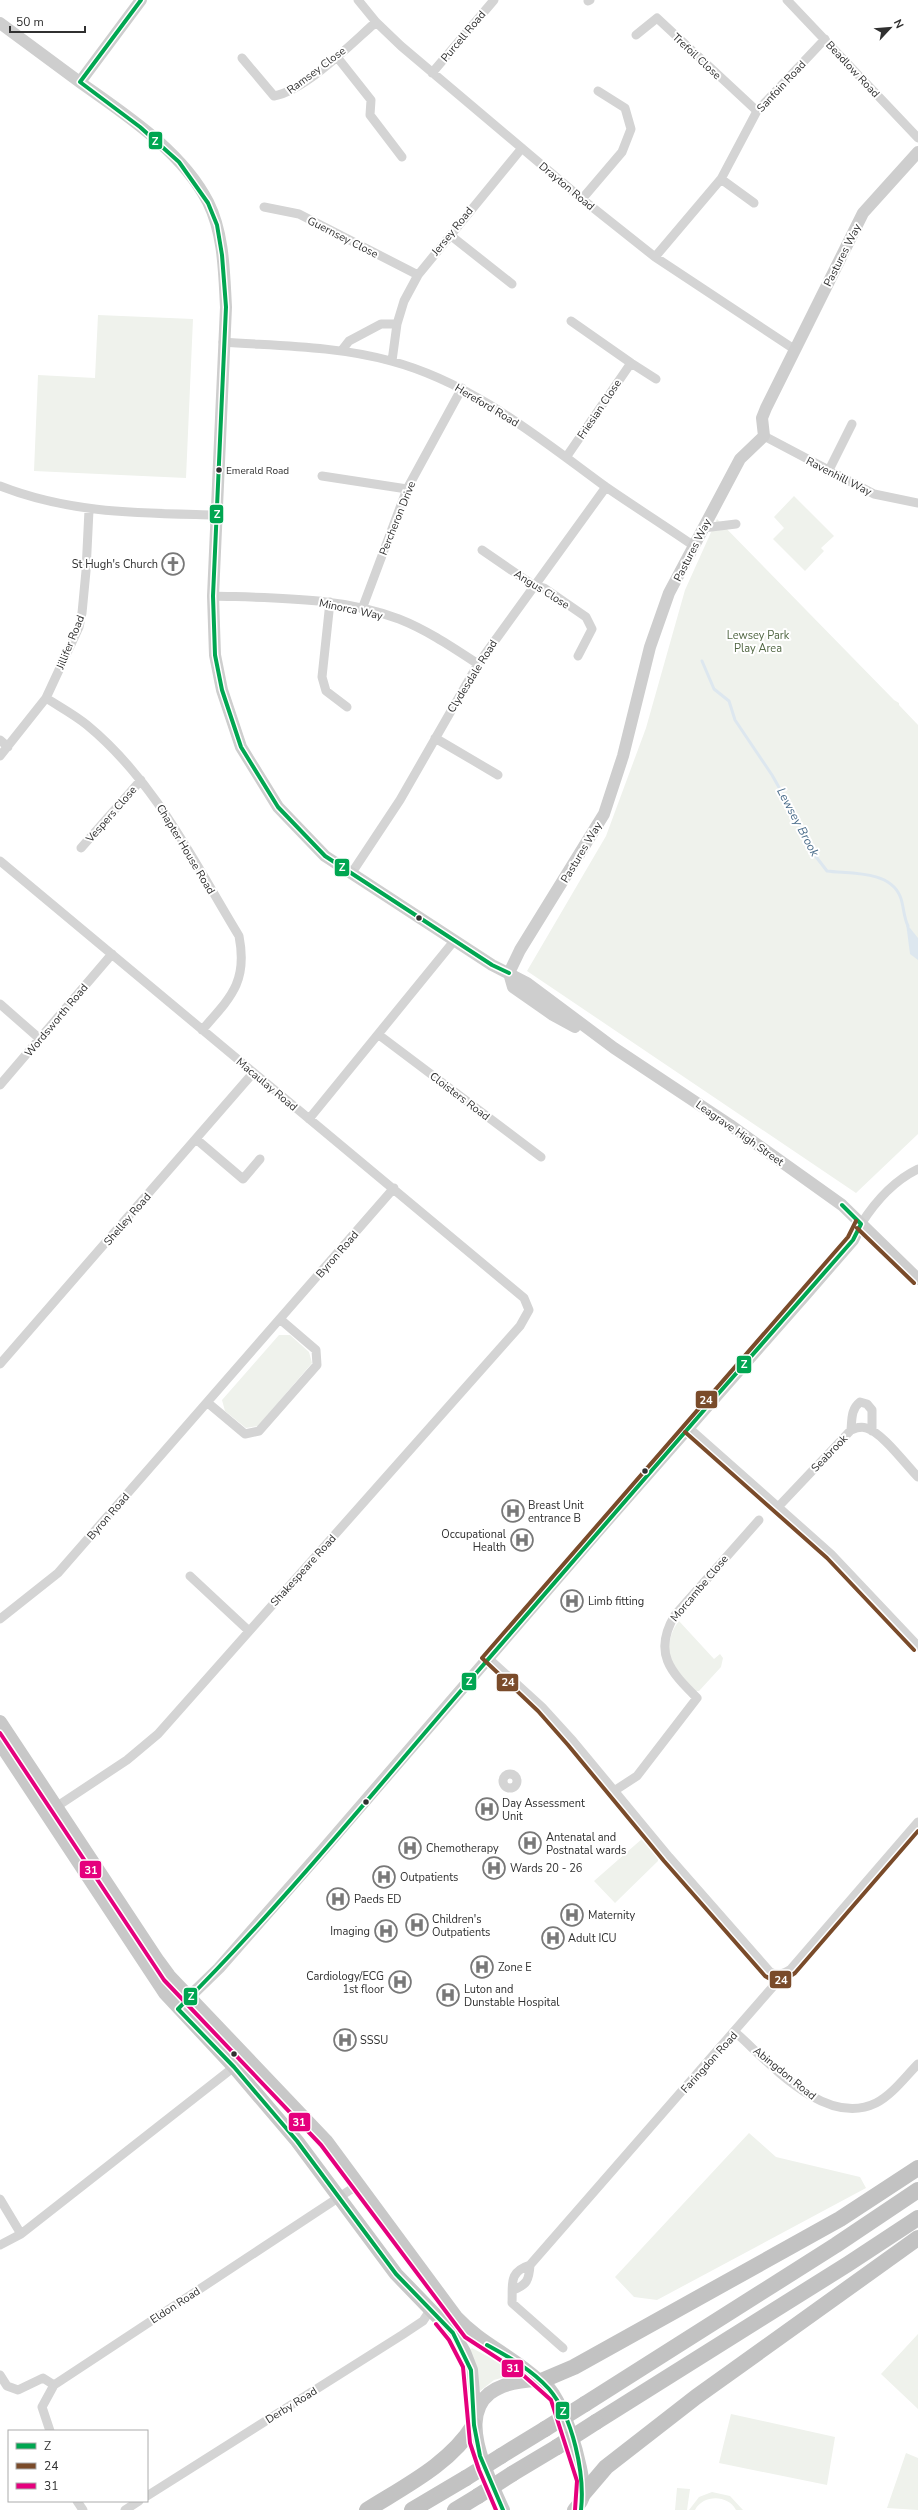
<svg xmlns="http://www.w3.org/2000/svg" width="918" height="2510" viewBox="0 0 918 2510" font-family="'Nunito Sans',sans-serif">
  <style>
    .green { fill: #eff2ec }
    .water { fill: #dde7ef }
    .lines { fill: none; stroke-linecap: round; stroke-linejoin: round }
    .stream { stroke: #dde7ef; stroke-width: 3 }
    .street { stroke: #d4d4d4; stroke-width: 9 }
    .secondary { stroke: #cecece; stroke-width: 12 }
    .primary { stroke: #c8c8c8; stroke-width: 14 }
    .highway { stroke: #c2c2c2; stroke-width: 16 }
    .highway-bridge { stroke: #c2c2c2; stroke-width: 16 }
    .bus-1-casing { stroke: #fff; stroke-width: 7 }
    .bus-2-casing { stroke: #fff; stroke-width: 7 }
    .bus-3-casing { stroke: #fff; stroke-width: 7 }
    .bus-1 { stroke: #00a651; stroke-width: 4 }
    .bus-2 { stroke: #7a4b2a; stroke-width: 4 }
    .bus-3 { stroke: #e5007d; stroke-width: 4 }
    .bus-dot { fill: #303030; stroke: #fff; stroke-width: 1.5 }
    .labels { text-anchor: middle; stroke-width: 4; stroke-linejoin: round; paint-order: stroke }
    .bus-label { font-size: 10px; fill: #303030; stroke: #fff; text-anchor: start }
    .street-label { font-size: 11px; fill: #303030; stroke: #fff }
    .poi-label { font-size: 11px; fill: #303030; stroke: #fff; text-anchor: start }
    .park-label { font-size: 11px; fill: #516743; stroke: #fff }
    .water-label { font-size: 12px; font-style: italic; fill: #486b89; stroke: #fff }
    .line-badge { stroke: #fff; stroke-width: 1.5 }
    .badge-label { font-size: 11px; text-anchor: middle; font-weight: bold; fill: #fff }
  </style>
  <rect width="100%" height="100%" fill="#fff"/>
  <path class="green" d="M 98,315 L 193,319 L 186,478 L 34,471 L 38,375 L 95,378 Z
    M 794,496 L 834,536 L 821,548 L 824,551 L 805,571 L 773,539 L 784,528 L 774,517 Z
    M 717,519 L 894,700 L 899,703 L 899,705 L 918,725 L 918,1134 L 856,1193 L 527,971 L 606,836 L 646,728 L 685,590 Z
    M 279,1335 L 290,1335 L 309,1352 L 312,1363 L 258,1426 L 246,1428 L 225,1411 L 222,1400 Z
    M 679,1621 L 714,1659 L 720,1654 L 723,1658 L 721,1667 L 699,1691 L 695,1691 C 688,1683 677,1674 672,1665 C 665,1653 670,1631 679,1621 Z
    M 643,1838 L 657,1854 L 658,1861 L 615,1903 L 594,1881 Z
    M 749,2133 L 776,2157 L 860,2177 L 866,2188 L 657,2300 L 634,2297 L 615,2277 Z
    M 918,2334 L 918,2409 L 881,2374 Z
    M 472,2348 L 515,2371 L 515,2374 L 494,2380 L 480,2391 L 469,2351 Z
    M 731,2414 L 835,2437 L 827,2485 L 719,2463 Z
    M 906,2453 L 918,2458 L 918,2510 L 887,2508 Z
    M 677,2488 L 690,2489 L 687,2510 L 675,2510 Z
    M 712,2492 L 730,2496 L 743,2510 L 736,2510 C 728,2495 704,2494 695,2510 L 689,2510 L 699,2497 Z"/>
  <path class="water" d="M 906,923 L 918,938 L 918,960 L 910,954 Z"/>
  <g class="lines">
    <path class="stream" d="M 702,661 L 714,689 L 729,701 L 735,720 L 772,775 L 806,835 L 810,849 L 827,871 C 849,874 889,870 900,896 C 904,905 903,916 908,926"/>
    <path class="street" d="M 358,0 L 376,22 L 401,46 L 582,199 L 655,257 L 794,349
      M 787,0 L 918,138
      M 588,1 L 590,0
      M 636,35 L 657,18 L 757,111
      M 337,57 L 371,100 L 370,115 L 402,157
      M 242,58 L 274,96 C 306,90 351,44 376,22
      M 432,73 L 494,0
      M 721,179 L 754,203
      M 582,199 L 622,152 L 631,129 L 625,108 L 598,91
      M 264,207 L 299,214 L 418,275
      M 450,235 L 512,284
      M 655,257 L 721,179 L 757,111 L 825,39
      M 571,321 L 631,363
      M 223,342 C 279,346 337,346 391,361 C 473,383 539,438 606,487 C 635,507 665,526 694,546
      M 342,350 L 349,341 L 381,324 L 397,324 L 404,301 L 418,275 L 522,148
      M 392,361 L 397,324
      M 764,436 L 874,494 L 918,503
      M 567,456 L 631,363 L 656,379
      M 828,472 L 852,424
      M 322,476 L 407,489
      M 0,486 C 71,514 141,513 216,515
      M 703,528 L 736,524
      M 482,550 L 533,585 L 544,588 L 586,617 L 592,629 L 578,656
      M 213,596 C 275,598 340,597 399,619 C 427,630 452,647 478,664
      M 330,602 L 322,677 L 326,691 L 347,707
      M 362,609 L 407,489 L 462,388
      M 46,698 C 60,707 75,715 87,725 C 155,781 194,862 239,936 C 248,982 231,997 202,1030
      M 435,738 L 498,775
      M 0,740 L 8,747
      M 0,756 L 46,698 L 79,627 L 82,613 L 86,571 L 89,510
      M 81,848 L 141,780
      M 0,861 L 524,1298 L 529,1310 L 520,1326 L 158,1734 L 127,1760 L 56,1807
      M 351,874 L 400,800 L 478,664 L 606,487
      M 0,1004 L 40,1039
      M 379,1035 L 541,1157
      M 0,1085 L 112,954
      M 309,1119 L 454,941
      M 196,1139 L 243,1179 L 260,1159
      M 861,1224 C 875,1202 895,1180 918,1169
      M 0,1364 L 253,1073
      M 208,1403 L 245,1434 L 259,1431 L 317,1365 L 316,1350 L 281,1320
      M 689,1428 L 831,1554 L 918,1646
      M 851,1430 C 852,1419 851,1409 860,1402 L 867,1404 L 872,1410 L 872,1431
      M 779,1506 L 851,1430 C 856,1428 861,1426 866,1428 C 882,1432 906,1465 918,1477
      M 190,1576 L 249,1631
      M 0,1619 L 58,1573 L 394,1188
      M 488,1658 L 542,1707 L 573,1741 L 669,1857 L 770,1972 C 778,1976 783,1974 791,1969 L 918,1822
      M503 1781a7 7 0 1 1 14 0a7 7 0 1 1-14 0Z
      M 614,1791 L 637,1776 L 697,1698 C 671,1672 652,1653 675,1615 L 759,1520
      M 735,2032 C 769,2062 825,2128 876,2103 C 892,2095 905,2077 918,2064
      M 0,2199 L 21,2234
      M 0,2245 L 21,2234 L 234,2067
      M 513,2290 C 527,2285 529,2280 530,2265
      M 563,2348 L 512,2303 C 513,2284 508,2272 530,2265 L 777,1982 L 779,1975
      M 0,2375 L 7,2386 L 18,2390 L 43,2378 L 54,2385
      M 50,2431 L 42,2407 L 54,2385 L 350,2190 L 356,2188 L 363,2190
      M 147,2496 L 402,2335 L 423,2321 L 431,2309
      M 77,2501 L 83,2510
      M 125,2510 L 139,2501"/>
    <path class="secondary" d="M 0,23 C 27,43 54,63 81,83 C 126,115 182,151 208,202 C 224,234 224,272 226,307 L 213,596 L 215,655 L 222,690 L 241,747 L 278,807 L 325,856 L 492,965 L 527,983 L 614,1048 L 730,1125 L 842,1205 L 918,1279
      M 80,82 L 141,0
      M 509,973 L 520,950 L 604,814 L 623,756 L 650,647 L 669,593 L 740,459 L 764,436 L 762,418 L 766,408 L 863,213 L 918,152
      M 509,973 L 513,987 L 553,1015 L 575,1027
      M 183,2003 L 219,1968 L 321,1852 L 598,1531 L 807,1293 L 853,1240 L 861,1224"/>
    <path class="primary" d="M 0,1722 L 158,1961 L 169,1976 L 326,2141 L 456,2317 C 480,2343 512,2356 538,2380
      M 0,1743 L 165,1993 L 234,2067 L 297,2141 L 396,2274 L 453,2333 L 464,2352 L 471,2370 L 475,2418
      M 503,2510 C 478,2455 443,2383 538,2380 C 561,2387 585,2472 583,2494 C 583,2501 578,2505 574,2510"/>
    <path class="highway" d="M 541,2381 L 574,2367 L 840,2219 L 918,2168
      M 585,2404 L 836,2245 L 918,2190
      M 596,2422 L 848,2264 L 918,2218
      M 501,2456 L 545,2429
      M 512,2474 L 557,2447
      M 583,2494 L 606,2467 L 696,2397 L 918,2238
      M 367,2510 C 405,2486 450,2464 474,2425
      M 412,2510 L 466,2478
      M 455,2510 L 478,2496"/>
    <path class="highway-bridge" d="M 545,2429 L 585,2404
      M 557,2447 L 596,2422
      M 466,2478 L 501,2456
      M 478,2496 L 512,2474"/>
    <g class="bus-1-casing">
      <path id="bus-1" d="M 141,0 L 80,82 L 140,127 L 179,162 L 208,203 L 217,225 L 222,255 L 226,307 L 213,596 L 215,655 L 222,690 L 241,747 L 278,807 L 325,856 L 492,965 L 509,973
        M 487,2345 C 509,2357 532,2370 549,2389 C 573,2417 585,2474 581,2510
        M 503,2510 L 480,2456 L 474,2425 L 471,2370 L 453,2333 L 396,2274 L 297,2141 L 234,2067 L 178,2009 C 280,1907 371,1795 465,1686 C 593,1537 723,1388 853,1240 L 861,1224 L 842,1205"/>
    </g>
    <g class="bus-2-casing">
      <path id="bus-2" d="M 856,1221 L 848,1237 L 482,1658 L 538,1711 L 568,1745 L 664,1861 L 765,1976 C 776,1983 785,1980 795,1973 L 918,1831
        M 857,1228 L 914,1283
        M 685,1432 L 827,1558 L 914,1650"/>
    </g>
    <g class="bus-3-casing">
      <path id="bus-3" d="M 0,1733 L 164,1980 L 321,2145 L 465,2337 L 523,2375 L 551,2400 L 577,2481 L 575,2510
        M 436,2324 L 449,2340 L 463,2367 L 470,2443 L 479,2470 L 496,2510"/>
    </g>
    <use href="#bus-1" class="bus-1"/>
    <use href="#bus-2" class="bus-2"/>
    <use href="#bus-3" class="bus-3"/>
  </g>
  <defs>
    <g id="church-ring" transform="scale(1.15)"><circle r="9.5" fill="#fff" stroke="#787878" stroke-width="1.5"/><path d="M-1.2-6h2.4v3.5h3.3v2.4h-3.3V6h-2.4V-.1h-3.3v-2.4h3.3Z" fill="#787878"/></g>
    <g id="hospital-ring" transform="scale(1.15)"><circle r="9.5" fill="#fff" stroke="#787878" stroke-width="1.5"/><path d="M-5-5h3v3.5h4V-5h3V5h-3V1.5h-4V5h-3Z" fill="#787878"/></g>
  </defs>
  <g fill-rule="evenodd">
    <use href="#church-ring" x="173" y="564"/>
    <use href="#hospital-ring" x="513" y="1511"/>
    <use href="#hospital-ring" x="522" y="1540"/>
    <use href="#hospital-ring" x="572" y="1601"/>
    <use href="#hospital-ring" x="487" y="1809"/>
    <use href="#hospital-ring" x="530" y="1843"/>
    <use href="#hospital-ring" x="410" y="1848"/>
    <use href="#hospital-ring" x="494" y="1868"/>
    <use href="#hospital-ring" x="384" y="1877"/>
    <use href="#hospital-ring" x="338" y="1899"/>
    <use href="#hospital-ring" x="572" y="1915"/>
    <use href="#hospital-ring" x="417" y="1925"/>
    <use href="#hospital-ring" x="386" y="1931"/>
    <use href="#hospital-ring" x="553" y="1938"/>
    <use href="#hospital-ring" x="482" y="1967"/>
    <use href="#hospital-ring" x="400" y="1982"/>
    <use href="#hospital-ring" x="448" y="1995"/>
    <use href="#hospital-ring" x="345" y="2040"/>
  </g>
  <g class="bus-dot">
    <circle cx="219" cy="470" r="3.5"/>
    <circle cx="419" cy="918" r="3.5"/>
    <circle cx="645" cy="1471" r="3.5"/>
    <circle cx="366" cy="1802" r="3.5"/>
    <circle cx="234" cy="2054" r="3.5"/>
  </g>
  <g class="labels">
    <g class="bus-label">
      <text x="226" y="474">Emerald Road</text>
    </g>
    <g class="street-label">
      <text transform="translate(463 36) rotate(-50)" y="4">Purcell Road</text>
      <text transform="translate(697 56) rotate(43)" y="4">Trefoil Close</text>
      <text transform="translate(853 69) rotate(47)" y="4">Beadlow Road</text>
      <text transform="translate(316 70) rotate(-37)" y="4">Ramsey Close</text>
      <text transform="translate(781 86) rotate(-47)" y="4">Sanfoin Road</text>
      <text transform="translate(567 186) rotate(40)" y="4">Drayton Road</text>
      <text transform="translate(452 231) rotate(-51)" y="4">Jersey Road</text>
      <text transform="translate(343 237) rotate(27)" y="4">Guernsey Close</text>
      <text transform="translate(842 255) rotate(-63)" y="4">Pastures Way</text>
      <text transform="translate(487 405) rotate(31)" y="4">Hereford Road</text>
      <text transform="translate(599 409) rotate(-56)" y="4">Friesian Close</text>
      <text transform="translate(839 476) rotate(27)" y="4">Ravenhill Way</text>
      <text transform="translate(397 518) rotate(-68)" y="4">Percheron Drive</text>
      <text transform="translate(692 550) rotate(-63)" y="4">Pastures Way</text>
      <text transform="translate(542 589) rotate(32)" y="4">Angus Close</text>
      <text transform="translate(351 609) rotate(12)" y="4">Minorca Way</text>
      <text transform="translate(70 642) rotate(-68)" y="4">Jillifer Road</text>
      <text transform="translate(472 676) rotate(-58)" y="4">Clydesdale Road</text>
      <text transform="translate(111 814) rotate(-49)" y="4">Vespers Close</text>
      <text transform="translate(186 849) rotate(59)" y="4">Chapter House Road</text>
      <text transform="translate(581 852) rotate(-59)" y="4">Pastures Way</text>
      <text transform="translate(56 1020) rotate(-50)" y="4">Wordsworth Road</text>
      <text transform="translate(267 1084) rotate(40)" y="4">Macaulay Road</text>
      <text transform="translate(460 1096) rotate(37)" y="4">Cloisters Road</text>
      <text transform="translate(740 1133) rotate(35)" y="4">Leagrave High Street</text>
      <text transform="translate(127 1219) rotate(-49)" y="4">Shelley Road</text>
      <text transform="translate(337 1254) rotate(-49)" y="4">Byron Road</text>
      <text transform="translate(829 1453) rotate(-46)" y="4">Seabrook</text>
      <text transform="translate(108 1516) rotate(-49)" y="4">Byron Road</text>
      <text transform="translate(303 1570) rotate(-48)" y="4">Shakespeare Road</text>
      <text transform="translate(699 1588) rotate(-50)" y="4">Morcambe Close</text>
      <text transform="translate(709 2062) rotate(-48)" y="4">Faringdon Road</text>
      <text transform="translate(785 2073) rotate(39)" y="4">Abingdon Road</text>
      <text transform="translate(175 2305) rotate(-33)" y="4">Eldon Road</text>
      <text transform="translate(291 2405) rotate(-32)" y="4">Derby Road</text>
    </g>
    <g class="poi-label">
      <text x="158" y="568" text-anchor="end">St Hugh's Church</text>
      <text x="528" y="1509">Breast Unit<tspan x="528" dy="13">entrance B</tspan></text>
      <text x="506" y="1538" text-anchor="end">Occupational<tspan x="506" dy="13">Health</tspan></text>
      <text x="588" y="1605">Limb fitting</text>
      <text x="502" y="1807">Day Assessment<tspan x="502" dy="13">Unit</tspan></text>
      <text x="546" y="1841">Antenatal and<tspan x="546" dy="13">Postnatal wards</tspan></text>
      <text x="426" y="1852">Chemotherapy</text>
      <text x="510" y="1872">Wards 20 - 26</text>
      <text x="400" y="1881">Outpatients</text>
      <text x="354" y="1903">Paeds ED</text>
      <text x="588" y="1919">Maternity</text>
      <text x="432" y="1923">Children's<tspan x="432" dy="13">Outpatients</tspan></text>
      <text x="370" y="1935" text-anchor="end">Imaging</text>
      <text x="568" y="1942">Adult ICU</text>
      <text x="498" y="1971">Zone E</text>
      <text x="384" y="1980" text-anchor="end">Cardiology/ECG<tspan x="384" dy="13">1st floor</tspan></text>
      <text x="464" y="1993">Luton and<tspan x="464" dy="13">Dunstable Hospital</tspan></text>
      <text x="360" y="2044">SSSU</text>
    </g>
    <g class="park-label">
      <text x="758" y="639">Lewsey Park<tspan x="758" dy="13">Play Area</tspan></text>
    </g>
    <g class="water-label">
      <text transform="translate(798 822) rotate(62)" y="4">Lewsey Brook</text>
    </g>
  </g>
  <g class="line-badge">
    <rect x="148" y="131" width="15" height="19" rx="4" fill="#00a651"/>
    <rect x="209" y="504" width="15" height="20" rx="4" fill="#00a651"/>
    <rect x="334" y="858" width="16" height="19" rx="4" fill="#00a651"/>
    <rect x="736" y="1355" width="16" height="19" rx="4" fill="#00a651"/>
    <rect x="695" y="1390" width="23" height="19" rx="4" fill="#7a4b2a"/>
    <rect x="461" y="1672" width="16" height="19" rx="4" fill="#00a651"/>
    <rect x="496" y="1673" width="23" height="19" rx="4" fill="#7a4b2a"/>
    <rect x="79" y="1860" width="23" height="19" rx="4" fill="#e5007d"/>
    <rect x="769" y="1970" width="23" height="19" rx="4" fill="#7a4b2a"/>
    <rect x="183" y="1987" width="15" height="19" rx="4" fill="#00a651"/>
    <rect x="288" y="2112" width="23" height="20" rx="4" fill="#e5007d"/>
    <rect x="501" y="2359" width="23" height="19" rx="4" fill="#e5007d"/>
    <rect x="555" y="2401" width="15" height="19" rx="4" fill="#00a651"/>
  </g>
  <g class="badge-label">
    <text x="155" y="145">Z</text>
    <text x="217" y="518">Z</text>
    <text x="342" y="871">Z</text>
    <text x="744" y="1368">Z</text>
    <text x="706" y="1404">24</text>
    <text x="469" y="1685">Z</text>
    <text x="508" y="1686">24</text>
    <text x="91" y="1874">31</text>
    <text x="781" y="1984">24</text>
    <text x="191" y="2000">Z</text>
    <text x="299" y="2126">31</text>
    <text x="513" y="2372">31</text>
    <text x="563" y="2415">Z</text>
  </g>
  <rect x="8" y="2430" width="140" height="72" fill="#ffffff" stroke="#acacac"/>
  <rect x="16" y="2443" width="20" height="6" fill="#00a651" stroke="#acacac"/>
  <text x="44" y="2450" font-size="12" fill="#303030">Z</text>
  <rect x="16" y="2463" width="20" height="6" fill="#7a4b2a" stroke="#acacac"/>
  <text x="44" y="2470" font-size="12" fill="#303030">24</text>
  <rect x="16" y="2483" width="20" height="6" fill="#e5007d" stroke="#acacac"/>
  <text x="44" y="2490" font-size="12" fill="#303030">31</text>
  <g transform="translate(890 28) rotate(64)" stroke="#ffffff" stroke-width="3" paint-order="stroke">
  <path d="M0-3L7 15L0 10L-7 15Z" fill="#303030"/>
  <text y="-6" font-size="11" font-weight="bold" text-anchor="middle" fill="#303030">N</text>
  </g>
  <path d="M10 26v6h75v-6" fill="none" stroke="#303030" stroke-width="2"/>
  <text x="16" y="26" font-size="12" fill="#303030" stroke="#ffffff" stroke-width="3" paint-order="stroke">50 m</text>
</svg>
